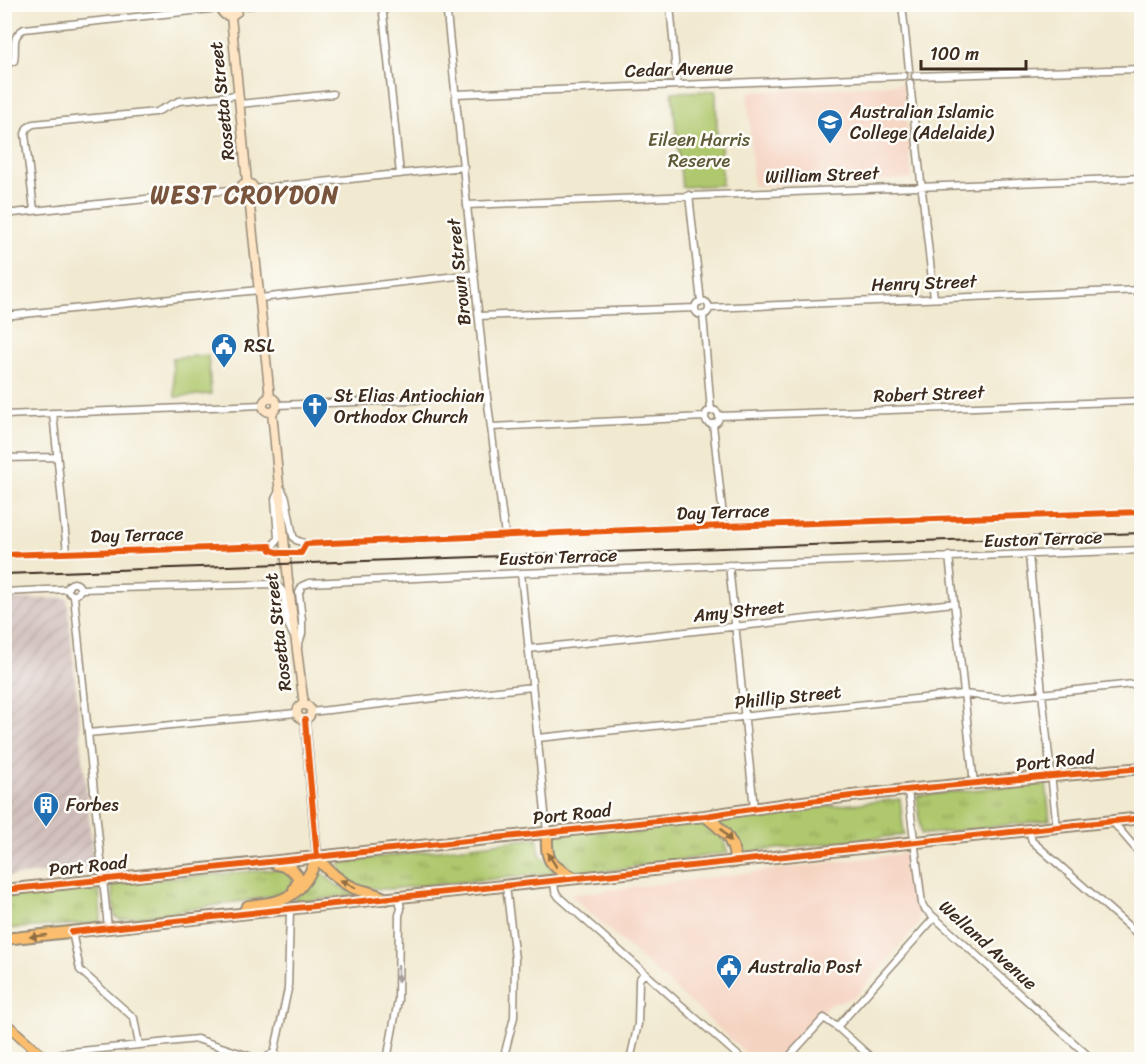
<svg xmlns="http://www.w3.org/2000/svg" width="1146" height="1064" viewBox="0 0 1146 1064" font-family="Sriracha,sans-serif">
  <style>
    .built { fill: #f5d3c1 }
    .industrial { fill: url(#industrial-furrows) }
    .grass { fill: url(#grass-tufts); stroke: #757946; stroke-width: 1.5 }
    .green { fill: #afc86d; stroke: #757946; stroke-width: 1.5 }
    .lines { fill: none; stroke-linecap: round; stroke-linejoin: round }
    .street-casing { stroke: #968a77; stroke-width: 9 }
    .secondary-casing { stroke: #968a77; stroke-width: 11 }
    .primary-casing { stroke: #968a77; stroke-width: 12 }
    .highway-casing { stroke: #968a77; stroke-width: 14 }
    .street { stroke: #fff; stroke-width: 6 }
    .secondary { stroke: #fde5c5; stroke-width: 8 }
    .primary { stroke: #fbbe6e; stroke-width: 9 }
    .highway { stroke: #fbbe6e; stroke-width: 10 }
    .rail { stroke: #3b2a1e; stroke-width: 2 }
    .cycleway-casing { stroke: #fdfcf7; stroke-width: 10 }
    .cycleway { stroke: #e8590c; stroke-width: 6 }
    .oneway { fill: #916d42 }
    .oneway2 { fill: #a79f9a }
    .labels { text-anchor: middle; stroke-width: 5; stroke-linejoin: round; paint-order: stroke }
    .street-label { font-size: 18px; fill: #3b2a1e; stroke: #fdfcf7 }
    .poi-label { font-size: 18px; fill: #3b2a1e; stroke: #fdfcf7; text-anchor: start }
    .park-label { font-size: 18px; fill: #5e5936; stroke: #fdfcf7 }
    .district-label { font-size: 24px; font-weight: bold; letter-spacing: 1.5px; fill: #7a553e; stroke: #fdfcf7 }
  </style>
  <defs>
    <pattern id="industrial-furrows" width="10" height="10" patternUnits="userSpaceOnUse" patternTransform="scale(1.5)"><rect width="10" height="10" fill="#d1c0bc"/><path d="M-1 1l2-2M0 10L10 0M9 11l2-2" fill="none" stroke="#b4a5a1"/></pattern>
    <pattern id="grass-tufts" width="24" height="20" patternUnits="userSpaceOnUse" patternTransform="scale(1.5)"><rect width="24" height="20" fill="#afc86d"/><path d="M3 7l-1-3M5 7V3M7 7l1-3M15 17l-1-3M17 17v-4M19 17l1-3" fill="none" stroke="#90a359"/></pattern>
  </defs>
  <rect width="100%" height="100%" fill="#fdfcf7"/>
  <filter id="ink" filterUnits="userSpaceOnUse"><feTurbulence type="fractalNoise" baseFrequency=".0167" numOctaves="2"/><feDisplacementMap in="SourceGraphic" scale="12" xChannelSelector="R" yChannelSelector="G"/><feConvolveMatrix kernelMatrix="1 2 1 2 8 2 1 2 1" color-interpolation-filters="sRGB"/></filter>
  <filter id="wash" filterUnits="userSpaceOnUse"><feTurbulence type="fractalNoise" baseFrequency=".008" numOctaves="4" result="noise"/><feDisplacementMap in="SourceGraphic" scale="24" xChannelSelector="R" yChannelSelector="G"/><feGaussianBlur stdDeviation="1.35" result="paint"/><feColorMatrix in="noise" values="0 0 0 0 0 0 0 0 0 0 0 0 0 0 0 0 0 1.4 0 .05"/><feComposite in="paint" operator="in"/></filter>
  <g filter="url(#wash)">
    <rect width="100%" height="100%" fill="#f1e9d0"/>
    <path class="built" d="M 903,84 L 912,179 L 753,186 L 748,92 Z
      M 909,853 L 911,855 L 919,923 L 855,997 L 828,1005 L 777,1059 L 753,1059 L 570,895 Z"/>
    <path class="industrial" d="M 67,598 L 94,867 L 5,877 L 5,600 Z"/>
    <path class="grass" d="M 1046,782 L 1050,820 L 921,835 L 917,796 Z
      M 900,799 L 904,835 L 738,853 L 714,818 Z
      M 698,819 C 716,826 723,835 728,853 L 586,874 L 562,870 L 551,858 L 551,835 Z
      M 537,838 L 540,854 L 556,873 L 388,889 C 362,889 350,884 329,869 L 340,868 L 340,862 Z
      M 279,869 L 288,871 L 293,881 L 287,892 L 281,895 L 120,920 L 115,916 L 112,888 L 116,883 Z
      M 322,872 C 332,883 341,889 356,893 L 356,895 L 293,902 L 293,900 C 303,892 309,887 314,875 Z
      M 96,885 L 99,887 L 101,918 L 98,923 L 5,929 L 5,897 Z"/>
    <path class="green" d="M 716,91 L 717,137 L 721,138 L 722,185 L 682,187 L 672,92 Z
      M 208,355 L 211,394 L 175,397 L 172,358 Z"/>
  </g>
  <g filter="url(#ink)">
    <g class="lines">
      <g class="street-casing">
        <path id="street" d="M 382,4 L 400,174
          M 446,4 L 487,397 L 505,535
          M 670,4 L 677,84
          M 902,4 L 909,69
          M 238,7 L 259,4
          M 4,65 L 14,61 C 17,47 10,37 24,29 L 220,8
          M 915,76 L 1142,69
          M 910,83 L 934,298
          M 456,94 L 904,76
          M 240,104 L 333,94
          M 255,189 L 464,167
          M 689,195 L 701,302
          M 467,205 L 1142,178
          M 34,210 L 25,134 L 27,128 L 33,124 L 156,112 L 179,101 L 238,95
          M 4,214 L 240,189
          M 260,298 L 475,274
          M695 308a7 7 0 1 1 14 0a7 7 0 1 1-14 0Z
          M 709,308 L 1142,290
          M 703,315 L 711,411
          M 4,316 L 259,290
          M 479,316 L 695,308
          M 277,405 L 487,397
          M705 417a7 7 0 1 1 14 0a7 7 0 1 1-14 0Z
          M 53,413 L 67,552
          M 4,415 L 263,405
          M 719,416 L 1142,401
          M 713,424 L 724,526
          M 492,427 L 705,417
          M 4,458 L 56,457
          M 281,488 L 286,498 L 293,536 L 296,540 L 306,544 L 724,526 L 1142,512
          M 4,555 L 270,546 L 275,543 L 278,538 L 275,499 L 279,491
          M 1029,555 L 1042,693 L 1057,828
          M 949,556 L 974,784
          M 729,565 L 754,808
          M 521,573 L 547,832
          M68 589a6 6 0 1 1 12 0a6 6 0 1 1-12 0Z
          M 80,589 L 272,584 C 289,589 283,602 286,617 C 287,623 290,629 293,635
          M 4,592 L 68,589
          M 74,596 L 108,928
          M 298,646 L 302,634 L 302,620 L 299,593 L 302,586 L 309,583 L 521,573 L 1142,550
          M 528,649 L 954,603
          M 311,712 L 532,687
          M 88,733 L 296,713
          M 538,738 L 963,694 L 1002,698 L 1142,683
          M 908,791 L 922,904 L 925,909 L 1093,1060
          M 1113,822 L 1142,856
          M 1029,831 L 1032,841 L 1142,938
          M 554,881 L 555,891 L 559,897 L 743,1060
          M 72,932 L 80,970 L 134,1018 L 139,1045
          M 837,1027 L 874,1060
          M 274,1054 L 288,989 L 290,909
          M 53,1060 L 62,1053 L 197,1039 L 261,1060
          M 264,1060 L 271,1054 L 277,1055 L 281,1060
          M 387,1060 L 398,1000 L 399,915 L 401,909 L 399,898
          M 503,1060 L 514,1017 L 515,959 L 506,886
          M 630,1060 L 638,1024 L 639,980 L 644,973
          M 786,1060 L 824,1018 L 837,1027 L 934,918"/>
      </g>
      <g class="secondary-casing">
        <path id="secondary" d="M 221,4 L 222,12 L 225,15 L 231,16
          M 231,16 L 247,182
          M 231,16 L 237,12 L 237,4
          M240 190a7 7 0 1 1 14 0a7 7 0 1 1-14 0Z
          M 249,197 L 270,398
          M263 405a7 7 0 1 1 14 0a7 7 0 1 1-14 0Z
          M 272,412 L 288,580 L 304,705
          M297 712a7 7 0 1 1 14 0a7 7 0 1 1-14 0Z
          M 305,720 L 317,857"/>
      </g>
      <g class="primary-casing">
        <path id="primary" d="M 4,1022 L 47,1060"/>
      </g>
      <g class="highway-casing">
        <path id="highway" d="M 705,816 C 722,829 735,839 735,862
          M 547,832 C 546,860 548,865 575,878
          M 317,857 C 327,870 338,881 354,888 C 365,892 376,893 386,899
          M 276,864 C 287,867 295,868 299,880 L 294,890
          M 4,890 L 705,816 C 849,793 996,781 1142,768
          M 243,913 L 248,906 C 258,904 271,904 281,900 C 300,893 311,874 317,857
          M 4,939 L 1142,818"/>
      </g>
      <use href="#street" class="street"/>
      <use href="#secondary" class="secondary"/>
      <use href="#primary" class="primary"/>
      <use href="#highway" class="highway"/>
      <path class="rail" d="M 4,574 L 1142,533"/>
      <g class="cycleway-casing">
        <path id="cycleway" d="M 4,555 L 270,546 L 271,550 L 280,553 L 301,553 L 306,544 L 724,526 L 1142,512
          M 305,720 L 317,857
          M 4,890 L 705,816 C 849,793 996,781 1142,768
          M 72,932 L 1142,818"/>
      </g>
      <use href="#cycleway" class="cycleway"/>
    </g>
    <defs><path id="oneway-solid" d="M-6-.8H1V-3.2L6.5 0L1 3.2V.8H-6Z" transform="scale(1.5)"/></defs>
    <g class="oneway">
      <use href="#oneway-solid" transform="translate(726 835) rotate(52)"/>
      <use href="#oneway-solid" transform="translate(552 860) rotate(-122)"/>
      <use href="#oneway-solid" transform="translate(348 884) rotate(-153)"/>
      <use href="#oneway-solid" transform="translate(38 936) rotate(174)"/>
    </g>
    <use class="oneway2" href="#oneway-solid" transform="translate(398 974) rotate(91)"/>
  </g>
  <defs>
    <g id="school-pin" transform="scale(1.35)"><path d="M0 17L-7.5 6A9.5 9.5 0 1 1 7.5 6Z" fill="#1f6fb2" stroke="#fdfcf7"/><path d="M0-5L7-2L0 1L-7-2ZM-4 1L0 2.5L4 1V4Q0 6-4 4Z" fill="#fff"/></g>
    <g id="civic-pin" transform="scale(1.35)"><path d="M0 17L-7.5 6A9.5 9.5 0 1 1 7.5 6Z" fill="#1f6fb2" stroke="#fdfcf7"/><path d="M-.6-6.5H3V-4.5H.6V-3L4-1V1h2V6H-6V1h2V-1L-.6-3ZM-1.2 2.5V6h2.4V2.5Z" fill="#fff"/></g>
    <g id="church-pin" transform="scale(1.35)"><path d="M0 17L-7.5 6A9.5 9.5 0 1 1 7.5 6Z" fill="#1f6fb2" stroke="#fdfcf7"/><path d="M-1.2-6h2.4v3.5h3.3v2.4h-3.3V6h-2.4V-.1h-3.3v-2.4h3.3Z" fill="#fff"/></g>
    <g id="building-pin" transform="scale(1.35)"><path d="M0 17L-7.5 6A9.5 9.5 0 1 1 7.5 6Z" fill="#1f6fb2" stroke="#fdfcf7"/><path d="M-4-6H4V6H1V3H-1V6H-4ZM-2.5-4.3h1.7v1.8h-1.7ZM.8-4.3h1.7v1.8H.8ZM-2.5-1h1.7V.8h-1.7ZM.8-1h1.7V.8H.8Z" fill="#fff"/></g>
  </defs>
  <g fill-rule="evenodd">
    <use href="#school-pin" x="830" y="122"/>
    <use href="#civic-pin" x="224" y="346"/>
    <use href="#church-pin" x="315" y="406"/>
    <use href="#building-pin" x="46" y="805"/>
    <use href="#civic-pin" x="729" y="967"/>
  </g>
  <g class="labels">
    <g class="street-label">
      <text transform="translate(679 69) rotate(-2)" y="6">Cedar Avenue</text>
      <text transform="translate(222 101) rotate(-96)" y="6">Rosetta Street</text>
      <text transform="translate(822 175) rotate(-2)" y="6">William Street</text>
      <text transform="translate(459 272) rotate(-96)" y="6">Brown Street</text>
      <text transform="translate(924 283) rotate(-2)" y="6">Henry Street</text>
      <text transform="translate(929 394) rotate(-2)" y="6">Robert Street</text>
      <text transform="translate(723 512) rotate(-2)" y="6">Day Terrace</text>
      <text transform="translate(137 535) rotate(-2)" y="6">Day Terrace</text>
      <text transform="translate(1043 539) rotate(-2)" y="6">Euston Terrace</text>
      <text transform="translate(558 557) rotate(-2)" y="6">Euston Terrace</text>
      <text transform="translate(739 611) rotate(-6)" y="6">Amy Street</text>
      <text transform="translate(278 632) rotate(-97)" y="6">Rosetta Street</text>
      <text transform="translate(788 697) rotate(-6)" y="6">Phillip Street</text>
      <text transform="translate(1055 761) rotate(-6)" y="6">Port Road</text>
      <text transform="translate(572 814) rotate(-6)" y="6">Port Road</text>
      <text transform="translate(88 866) rotate(-6)" y="6">Port Road</text>
      <text transform="translate(988 945) rotate(42)" y="6">Welland Avenue</text>
    </g>
    <g class="poi-label">
      <text x="850" y="118">Australian Islamic<tspan x="850" dy="21">College (Adelaide)</tspan></text>
      <text x="244" y="352">RSL</text>
      <text x="334" y="402">St Elias Antiochian<tspan x="334" dy="21">Orthodox Church</tspan></text>
      <text x="66" y="811">Forbes</text>
      <text x="748" y="973">Australia Post</text>
    </g>
    <g class="park-label">
      <text x="699" y="146">Eileen Harris<tspan x="699" dy="21">Reserve</tspan></text>
    </g>
    <g class="district-label">
      <text x="245" y="203">WEST CROYDON</text>
    </g>
  </g>
  <rect width="1146" height="1064" fill="none" stroke="#fdfcf7" stroke-width="24"/>
  <path d="M921 60v9h105v-9" fill="none" stroke="#3b2a1e" stroke-width="3"/>
  <text x="930" y="60" font-size="18" fill="#3b2a1e" stroke="#fdfcf7" stroke-width="4.5" paint-order="stroke">100 m</text>
</svg>
